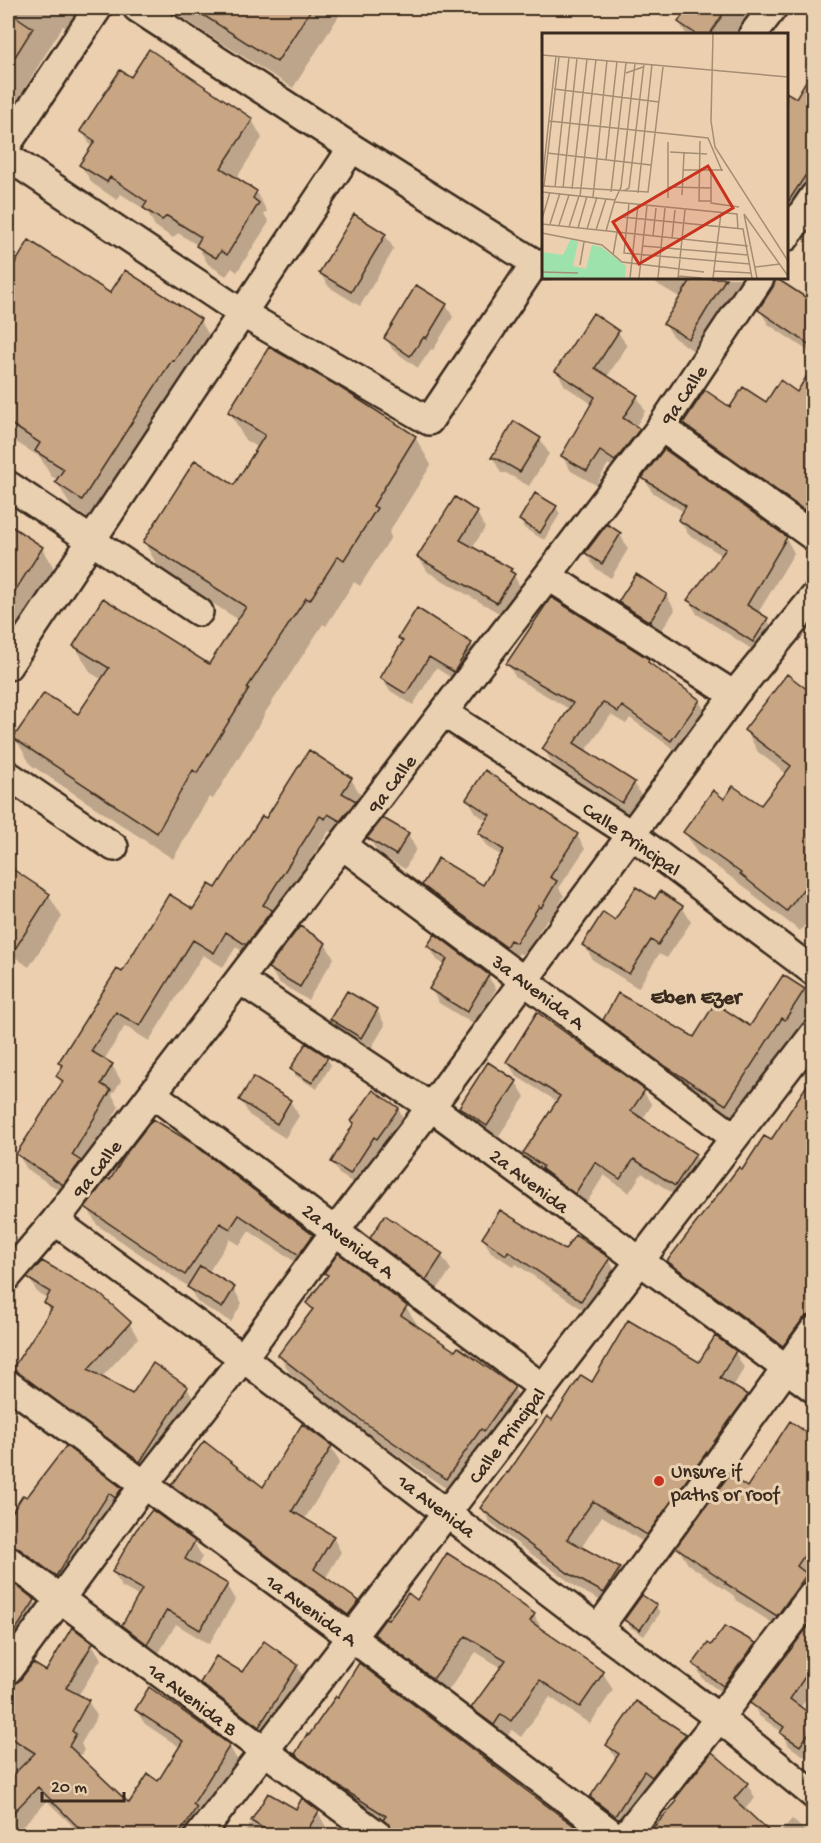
<svg xmlns="http://www.w3.org/2000/svg" width="821" height="1843" viewBox="0 0 821 1843" font-family="'Gochi Hand',sans-serif">
  <style>
    .shadow { fill: #0003 }
    .building { fill: #c8a684; stroke: #3b2a1e; stroke-width: 1.5 }
    .lines { fill: none; stroke-linecap: round; stroke-linejoin: round }
    .minor-casing { stroke: #3b2a1e; stroke-width: 32 }
    .minor { stroke: #e8d0b0; stroke-width: 27 }
    .poi-dot { fill: #c8321e; stroke: #e8d0b0; stroke-width: 2 }
    .labels { text-anchor: middle; stroke-width: 6; stroke-linejoin: round; paint-order: stroke }
    .street-label { font-size: 20px; fill: #3b2a1e; stroke: #e8d0b0 }
    .poi-label { font-size: 20px; fill: #3b2a1e; stroke: #e8d0b0; text-anchor: start }
    .neighbourhood-label { font-size: 21px; font-weight: bold; fill: #3b2a1e; stroke: #e8d0b0 }
    .inset-road { fill: none; stroke: #a58d74; stroke-width: 1.5 }
    .view { fill: #c8321e; fill-opacity: 0.15; stroke: #c8321e; stroke-width: 3 }
    .inset-edge { fill: none; stroke: #3b2a1e; stroke-width: 3 }
  </style>
  <rect width="100%" height="100%" fill="#ebcfae"/>
  <filter id="ink" filterUnits="userSpaceOnUse"><feTurbulence type="fractalNoise" baseFrequency=".0167" numOctaves="2"/><feDisplacementMap in="SourceGraphic" scale="12" xChannelSelector="R" yChannelSelector="G"/><feConvolveMatrix kernelMatrix="1 2 1 2 8 2 1 2 1" color-interpolation-filters="sRGB"/></filter>
  <g filter="url(#ink)">
    <path class="shadow" d="M 8,8 L 49,8 L 47,10 L 50,12 L 52,8 L 79,8 L 67,28 L 63,26 L 8,115 Z
      M 178,8 L 344,8 L 293,88 L 184,19 Z
      M 689,8 L 754,8 L 736,34 L 686,34 L 679,22 Z
      M 814,72 L 814,178 L 796,206 L 786,200 L 797,100 Z
      M 132,79 L 252,120 L 262,138 L 236,179 L 256,192 L 267,211 L 264,214 L 269,222 L 237,272 L 232,268 L 226,276 L 208,264 L 197,245 L 178,233 L 173,238 L 155,226 L 147,211 L 121,194 L 117,200 L 92,183 L 81,165 L 92,148 L 82,131 Z
      M 385,235 L 394,249 L 360,306 L 329,287 L 320,273 Z
      M 30,242 L 111,295 L 200,320 L 215,345 L 97,524 L 71,507 L 57,482 L 58,480 L 51,476 L 40,457 L 8,437 L 8,277 Z
      M 647,278 L 743,278 L 697,353 L 674,338 L 665,324 L 681,298 Z
      M 776,279 L 814,304 L 814,355 L 768,324 L 760,310 L 775,287 Z
      M 446,305 L 453,317 L 433,350 L 431,349 L 418,368 L 393,350 L 386,338 Z
      M 618,332 L 627,346 L 607,377 L 637,396 L 645,411 L 635,428 L 639,430 L 647,445 L 624,475 L 608,464 L 596,485 L 571,471 L 562,456 L 592,404 L 565,386 L 557,371 Z
      M 814,369 L 814,522 L 693,438 L 684,423 L 731,409 L 767,404 L 798,394 Z
      M 335,387 L 415,437 L 431,465 L 389,532 L 391,537 L 360,586 L 354,582 L 326,626 L 323,624 L 263,716 L 263,718 L 213,799 L 209,797 L 173,859 L 31,765 L 15,738 L 78,717 L 103,680 L 91,673 L 75,646 L 209,666 L 239,620 L 160,570 L 144,542 L 234,487 L 259,448 L 245,440 L 230,412 Z
      M 514,423 L 540,439 L 549,454 L 529,486 L 506,473 L 501,473 L 493,458 Z
      M 644,478 L 786,538 L 794,553 L 758,613 L 767,619 L 775,633 L 761,655 L 697,614 L 689,600 L 723,556 L 688,534 L 680,520 L 684,512 L 652,492 Z
      M 556,507 L 560,514 L 544,540 L 524,528 L 520,520 Z
      M 477,513 L 485,528 L 472,548 L 511,570 L 522,590 L 506,617 L 428,572 L 419,558 Z
      M 13,529 L 42,548 L 55,570 L 8,642 L 8,537 Z
      M 620,534 L 628,549 L 611,578 L 595,568 L 586,553 Z
      M 666,595 L 675,610 L 658,636 L 628,617 L 619,602 Z
      M 400,638 L 471,644 L 478,656 L 461,684 L 436,668 L 413,705 L 389,690 L 382,678 L 403,643 Z
      M 648,660 L 651,666 L 699,701 L 707,714 L 679,753 L 630,718 L 626,724 L 611,715 L 585,752 L 634,783 L 642,797 L 630,816 L 552,763 L 544,749 L 571,710 L 516,678 L 508,664 Z
      M 788,676 L 814,696 L 814,914 L 800,931 L 754,896 L 752,892 L 697,853 L 685,832 L 724,801 L 761,807 L 787,774 L 758,752 L 746,730 Z
      M 351,779 L 360,794 L 355,803 L 363,818 L 334,834 L 329,831 L 274,916 L 255,959 L 236,947 L 223,967 L 203,955 L 149,1041 L 125,1026 L 104,1060 L 112,1065 L 121,1081 L 112,1095 L 119,1107 L 83,1167 L 72,1199 L 27,1169 L 18,1154 L 63,1085 L 57,1076 L 63,1067 L 60,1063 L 122,974 L 217,890 L 266,820 Z
      M 468,799 L 577,835 L 585,849 L 559,888 L 564,896 L 550,921 L 547,919 L 524,956 L 519,953 L 514,960 L 432,899 L 423,885 L 483,888 L 502,856 L 487,847 L 479,833 L 487,821 L 476,813 Z
      M 408,834 L 416,849 L 405,869 L 378,853 L 369,838 Z
      M 8,868 L 49,896 L 62,917 L 29,967 L 8,952 Z
      M 655,901 L 682,907 L 691,922 L 667,958 L 659,954 L 638,988 L 593,960 L 584,945 L 615,922 Z
      M 325,944 L 334,958 L 308,1000 L 278,982 L 270,968 Z
      M 429,946 L 488,976 L 496,989 L 475,1025 L 439,1003 L 431,989 L 445,965 L 437,960 Z
      M 804,990 L 814,1006 L 814,1010 L 796,1038 L 793,1035 L 737,1122 L 615,1038 L 605,1020 L 694,1039 L 750,1028 Z
      M 377,1010 L 385,1025 L 369,1052 L 340,1034 L 332,1019 Z
      M 327,1058 L 331,1065 L 317,1089 L 296,1076 L 292,1069 Z
      M 508,1062 L 643,1091 L 652,1105 L 642,1120 L 695,1155 L 703,1170 L 683,1200 L 642,1173 L 629,1193 L 604,1175 L 584,1207 L 533,1168 L 525,1154 L 558,1102 L 516,1076 Z
      M 812,1080 L 814,1339 L 794,1365 L 680,1281 L 669,1261 L 742,1172 L 771,1142 Z
      M 516,1082 L 525,1097 L 496,1140 L 469,1122 L 460,1107 Z
      M 241,1100 L 290,1101 L 299,1116 L 285,1138 L 249,1115 Z
      M 398,1109 L 405,1120 L 384,1150 L 381,1147 L 357,1185 L 339,1174 L 332,1162 L 355,1125 L 353,1121 Z
      M 129,1153 L 312,1236 L 322,1253 L 309,1271 L 249,1231 L 240,1245 L 230,1239 L 208,1273 L 233,1288 L 242,1303 L 231,1322 L 197,1302 L 189,1287 L 97,1225 L 87,1207 L 110,1182 Z
      M 386,1217 L 442,1256 L 451,1270 L 434,1294 L 380,1253 L 372,1238 Z
      M 8,1238 L 11,1244 L 8,1252 Z
      M 483,1238 L 609,1259 L 616,1273 L 589,1314 L 516,1264 L 514,1267 L 491,1252 Z
      M 326,1273 L 406,1307 L 417,1324 L 415,1326 L 514,1388 L 524,1405 L 457,1496 L 373,1438 L 290,1373 L 279,1355 L 313,1312 L 308,1303 L 328,1276 Z
      M 29,1278 L 129,1323 L 138,1338 L 101,1378 L 133,1396 L 187,1388 L 195,1402 L 148,1475 L 22,1384 L 14,1369 L 51,1312 L 46,1303 L 48,1299 L 37,1292 Z
      M 735,1352 L 744,1368 L 733,1387 L 747,1396 L 756,1412 L 656,1550 L 602,1516 L 581,1548 L 619,1569 L 628,1585 L 614,1608 L 579,1589 L 491,1524 L 482,1508 L 592,1384 L 699,1364 Z
      M 814,1360 L 814,1371 L 810,1365 Z
      M 790,1423 L 814,1439 L 814,1572 L 809,1579 L 814,1587 L 787,1632 L 736,1600 L 733,1595 L 688,1564 L 678,1548 L 747,1489 Z
      M 331,1447 L 340,1462 L 304,1520 L 333,1537 L 341,1552 L 325,1579 L 358,1602 L 367,1617 L 357,1629 L 181,1499 L 173,1485 L 263,1489 Z
      M 121,1489 L 130,1504 L 65,1590 L 8,1563 L 8,1522 L 24,1497 L 28,1499 Z
      M 194,1542 L 202,1557 L 197,1567 L 227,1586 L 235,1600 L 209,1644 L 176,1624 L 156,1658 L 132,1640 L 123,1625 L 140,1597 L 122,1587 L 113,1572 Z
      M 8,1581 L 34,1601 L 43,1616 L 8,1669 Z
      M 417,1602 L 534,1615 L 544,1633 L 603,1673 L 613,1690 L 590,1724 L 550,1697 L 521,1737 L 512,1730 L 504,1741 L 483,1725 L 473,1708 L 502,1668 L 476,1652 L 444,1696 L 385,1652 L 375,1634 L 388,1623 Z
      M 656,1606 L 660,1613 L 644,1636 L 630,1627 L 626,1620 Z
      M 810,1626 L 814,1629 L 814,1689 L 800,1708 L 814,1718 L 814,1750 L 807,1758 L 789,1746 L 782,1732 L 759,1716 L 752,1703 Z
      M 92,1644 L 101,1659 L 78,1696 L 88,1701 L 97,1716 L 81,1744 L 84,1750 L 79,1758 L 129,1806 L 159,1783 L 181,1748 L 145,1724 L 136,1710 L 229,1746 L 238,1761 L 202,1818 L 196,1836 L 71,1836 L 78,1831 L 47,1801 L 13,1836 L 8,1836 L 8,1686 L 16,1686 L 46,1673 Z
      M 755,1644 L 763,1659 L 732,1700 L 703,1679 L 695,1664 Z
      M 297,1666 L 305,1679 L 267,1739 L 210,1697 L 202,1683 L 242,1674 Z
      M 685,1735 L 693,1749 L 623,1829 L 599,1811 L 591,1797 L 616,1760 L 608,1745 Z
      M 296,1754 L 586,1836 L 394,1836 L 389,1827 L 346,1799 L 305,1769 Z
      M 747,1784 L 755,1798 L 744,1810 L 648,1836 Z
      M 268,1795 L 296,1811 L 318,1812 L 326,1827 L 321,1836 L 243,1836 Z
      M 792,1819 L 810,1836 L 777,1836 Z"/>
    <path class="building" d="M 192,8 L 312,8 L 277,62 Z
      M 687,8 L 727,8 L 710,34 L 696,34 L 678,22 Z
      M 15,16 L 33,28 L 8,68 L 8,29 Z
      M 149,49 L 253,119 L 221,168 L 257,191 L 253,198 L 259,203 L 227,255 L 221,251 L 216,258 L 196,246 L 201,237 L 167,216 L 162,220 L 143,208 L 147,202 L 110,177 L 107,182 L 79,165 L 95,141 L 80,131 L 120,70 L 131,77 Z
      M 813,69 L 813,164 L 786,205 L 786,92 L 796,98 Z
      M 354,214 L 386,234 L 351,292 L 319,273 Z
      M 29,240 L 110,293 L 125,270 L 201,319 L 174,361 L 172,360 L 82,500 L 55,482 L 64,469 L 35,451 L 40,443 L 8,422 L 8,275 Z
      M 692,278 L 726,278 L 689,339 L 663,324 Z
      M 776,278 L 813,302 L 813,347 L 758,310 L 773,287 Z
      M 416,285 L 447,304 L 426,339 L 424,337 L 410,356 L 384,338 Z
      M 593,313 L 619,331 L 595,368 L 638,395 L 623,418 L 640,429 L 615,461 L 600,451 L 587,471 L 561,456 L 595,397 L 555,371 Z
      M 269,347 L 336,385 L 416,436 L 373,506 L 377,508 L 344,560 L 338,556 L 310,600 L 306,598 L 247,688 L 249,689 L 197,773 L 193,770 L 157,833 L 13,738 L 44,693 L 78,714 L 109,668 L 73,646 L 103,598 L 209,664 L 246,607 L 143,542 L 195,460 L 234,485 L 265,435 L 228,412 Z
      M 813,366 L 813,494 L 804,510 L 683,423 L 705,390 L 730,407 L 743,387 L 766,402 L 780,380 L 797,392 Z
      M 514,421 L 541,438 L 520,472 L 496,458 L 491,458 Z
      M 664,449 L 787,537 L 747,605 L 768,618 L 753,642 L 687,600 L 726,549 L 678,520 L 686,506 L 642,478 Z
      M 535,493 L 557,506 L 540,533 L 519,520 Z
      M 455,497 L 478,512 L 460,540 L 512,569 L 510,571 L 515,574 L 497,603 L 417,557 Z
      M 8,524 L 43,547 L 8,602 Z
      M 607,524 L 621,533 L 602,564 L 585,553 Z
      M 636,574 L 667,594 L 650,622 L 618,602 Z
      M 551,597 L 649,659 L 648,662 L 700,700 L 671,741 L 622,706 L 618,712 L 603,702 L 574,743 L 635,782 L 622,803 L 542,749 L 573,703 L 506,664 Z
      M 417,608 L 472,643 L 454,672 L 429,657 L 406,694 L 380,678 L 403,641 L 398,638 Z
      M 787,674 L 813,694 L 813,876 L 787,911 L 740,874 L 741,873 L 683,832 L 713,790 L 724,799 L 733,786 L 761,805 L 791,766 L 744,730 Z
      M 309,750 L 352,778 L 342,793 L 356,801 L 340,821 L 328,814 L 325,819 L 320,816 L 263,905 L 272,910 L 246,945 L 226,932 L 214,953 L 193,940 L 140,1026 L 116,1012 L 91,1051 L 113,1064 L 101,1084 L 111,1090 L 72,1155 L 81,1161 L 63,1185 L 16,1154 L 63,1081 L 56,1076 L 63,1065 L 58,1063 L 117,969 L 122,972 L 169,894 L 193,909 L 209,884 L 216,888 L 262,816 L 266,818 Z
      M 485,770 L 578,834 L 550,877 L 557,881 L 541,908 L 539,906 L 516,943 L 510,940 L 506,947 L 422,885 L 438,858 L 483,885 L 504,850 L 478,833 L 490,815 L 466,799 Z
      M 383,818 L 409,833 L 396,855 L 367,838 Z
      M 8,866 L 50,894 L 8,960 Z
      M 636,887 L 655,899 L 660,891 L 683,906 L 658,945 L 651,940 L 629,974 L 582,945 L 603,912 L 615,920 Z
      M 300,926 L 326,943 L 300,987 L 268,968 Z
      M 435,934 L 489,975 L 467,1012 L 429,989 L 447,959 L 427,946 Z
      M 783,975 L 805,989 L 785,1020 L 782,1018 L 726,1105 L 662,1064 L 603,1020 L 618,993 L 694,1037 L 715,1003 L 750,1026 Z
      M 347,991 L 378,1009 L 361,1038 L 330,1019 Z
      M 537,1012 L 645,1090 L 631,1111 L 696,1154 L 675,1186 L 634,1159 L 620,1179 L 595,1162 L 575,1194 L 542,1169 L 543,1166 L 523,1153 L 560,1096 L 506,1062 Z
      M 306,1043 L 328,1057 L 312,1083 L 290,1069 Z
      M 488,1062 L 517,1081 L 487,1126 L 459,1107 Z
      M 813,1076 L 813,1315 L 807,1316 L 802,1320 L 783,1346 L 667,1261 L 739,1167 L 742,1170 L 764,1136 L 771,1140 Z
      M 253,1077 L 291,1100 L 277,1124 L 239,1100 Z
      M 373,1090 L 399,1108 L 377,1139 L 374,1137 L 350,1174 L 331,1162 L 354,1123 L 351,1121 Z
      M 153,1119 L 192,1143 L 313,1235 L 299,1255 L 239,1215 L 230,1229 L 220,1223 L 185,1275 L 85,1207 L 107,1178 L 110,1180 L 127,1152 Z
      M 500,1210 L 565,1250 L 575,1235 L 610,1258 L 581,1301 L 508,1251 L 506,1255 L 482,1238 Z
      M 385,1215 L 443,1254 L 426,1280 L 370,1238 Z
      M 338,1253 L 407,1306 L 401,1315 L 455,1351 L 458,1347 L 515,1387 L 484,1431 L 481,1429 L 446,1479 L 361,1420 L 278,1355 L 313,1309 L 306,1303 L 328,1275 L 324,1273 Z
      M 42,1261 L 101,1295 L 131,1322 L 88,1369 L 132,1394 L 153,1363 L 188,1387 L 140,1462 L 12,1369 L 52,1308 L 44,1303 L 50,1292 L 27,1278 Z
      M 200,1266 L 235,1287 L 222,1308 L 187,1287 Z
      M 628,1320 L 699,1362 L 715,1336 L 736,1351 L 720,1378 L 748,1395 L 647,1535 L 593,1501 L 567,1539 L 620,1568 L 604,1593 L 568,1573 L 480,1508 L 507,1472 L 508,1473 L 547,1416 L 552,1420 L 581,1375 L 592,1382 Z
      M 790,1421 L 813,1437 L 813,1542 L 797,1566 L 807,1574 L 777,1616 L 725,1583 L 726,1582 L 676,1547 L 729,1475 L 747,1487 Z
      M 302,1424 L 332,1446 L 292,1511 L 334,1536 L 314,1569 L 359,1601 L 348,1615 L 171,1485 L 204,1441 L 263,1487 Z
      M 66,1446 L 122,1488 L 115,1498 L 109,1493 L 56,1576 L 17,1547 L 8,1545 L 8,1519 L 23,1495 L 27,1497 Z
      M 152,1510 L 195,1541 L 185,1559 L 228,1584 L 200,1630 L 167,1610 L 147,1644 L 122,1625 L 142,1589 L 112,1572 L 136,1530 Z
      M 447,1553 L 480,1574 L 535,1614 L 530,1621 L 604,1672 L 580,1707 L 540,1680 L 511,1721 L 501,1714 L 494,1725 L 471,1708 L 506,1660 L 466,1636 L 433,1679 L 374,1634 L 385,1619 L 388,1620 L 408,1593 L 417,1600 Z
      M 8,1579 L 35,1600 L 8,1642 Z
      M 642,1595 L 657,1605 L 640,1630 L 624,1620 Z
      M 810,1624 L 813,1627 L 813,1665 L 790,1699 L 813,1716 L 813,1727 L 800,1746 L 780,1733 L 784,1727 L 750,1703 Z
      M 725,1626 L 756,1643 L 723,1686 L 693,1664 L 708,1643 L 711,1645 Z
      M 72,1627 L 93,1643 L 66,1688 L 89,1700 L 72,1731 L 76,1734 L 69,1746 L 129,1803 L 148,1774 L 158,1781 L 183,1741 L 135,1710 L 149,1687 L 230,1745 L 193,1804 L 197,1807 L 178,1836 L 87,1836 L 38,1787 L 8,1818 L 8,1780 L 35,1753 L 8,1736 L 8,1686 L 15,1684 L 20,1680 L 33,1663 L 46,1671 Z
      M 264,1641 L 298,1665 L 259,1727 L 200,1683 L 216,1656 L 242,1672 Z
      M 359,1663 L 527,1791 L 588,1836 L 394,1834 L 393,1829 L 383,1820 L 386,1816 L 335,1784 L 295,1754 L 307,1734 L 309,1735 L 336,1696 L 338,1697 Z
      M 636,1701 L 686,1734 L 652,1777 L 644,1771 L 615,1816 L 590,1797 L 619,1754 L 606,1745 Z
      M 712,1752 L 748,1783 L 734,1799 L 774,1836 L 646,1836 L 677,1801 L 675,1799 Z
      M 268,1793 L 296,1809 L 302,1798 L 319,1811 L 304,1836 L 276,1836 L 251,1821 Z"/>
    <g class="lines">
      <g class="minor-casing">
        <path id="minor" d="M 137,8 L 352,148 L 535,263 L 544,265
          M 753,34 L 773,8
          M 8,143 L 98,8
          M 8,157 L 242,313 L 429,421 L 535,263
          M 786,237 L 814,196
          M 661,427 L 814,537
          M 8,485 L 199,612
          M 548,576 L 734,695
          M 8,666 L 352,148
          M 444,713 L 632,835 L 814,972
          M 8,775 L 114,847
          M 343,846 L 734,1137
          M 240,980 L 431,1107 L 814,1389
          M 153,1094 L 543,1388
          M 55,1221 L 243,1358 L 598,1629 L 719,1718 L 814,1795
          M 8,1276 L 55,1221 L 661,427 L 760,278
          M 8,1384 L 351,1637 L 615,1836
          M 8,1560 L 379,1836
          M 598,1629 L 814,1330
          M 8,1670 L 144,1485 L 243,1358 L 336,1230 L 431,1107 L 734,695 L 814,597
          M 199,1836 L 814,1034
          M 625,1836 L 719,1718 L 814,1593"/>
      </g>
      <use href="#minor" class="minor"/>
    </g>
  </g>
  <circle class="poi-dot" cx="659" cy="1481" r="6"/>
  <g class="labels">
    <g class="street-label">
      <text transform="translate(683 394) rotate(-56)" y="7">9a Calle</text>
      <text transform="translate(391 783) rotate(-53)" y="7">9a Calle</text>
      <text transform="translate(632 838) rotate(35)" y="7">Calle Principal</text>
      <text transform="translate(539 991) rotate(37)" y="7">3a Avenida A</text>
      <text transform="translate(96 1168) rotate(-52)" y="7">9a Calle</text>
      <text transform="translate(530 1180) rotate(37)" y="7">2a Avenida</text>
      <text transform="translate(349 1240) rotate(37)" y="7">2a Avenida A</text>
      <text transform="translate(506 1435) rotate(-53)" y="7">Calle Principal</text>
      <text transform="translate(437 1505) rotate(37)" y="7">1a Avenida</text>
      <text transform="translate(312 1609) rotate(36)" y="7">1a Avenida A</text>
      <text transform="translate(193 1698) rotate(37)" y="7">1a Avenida B</text>
    </g>
    <g class="poi-label">
      <text x="671" y="1477">Unsure if<tspan x="671" dy="23">paths or roof</tspan></text>
    </g>
    <g class="neighbourhood-label">
      <text x="696" y="1003">Eben Ezer</text>
    </g>
  </g>
  <g transform="translate(542 33)">
    <rect width="246" height="246" fill="#ebcfae"/>
    <path d="M 29,206 L 36,209 L 31,233 L 44,236 L 50,212 L 59,214 L 84,233 L 83,245 L 0,245 L 0,219 L 21,222 Z" fill="#9de2ad"/>
    <path class="inset-road" d="M 171,1 L 169,88 L 173,114 L 246,228M 0,22 L 246,44M 84,40 L 101,34M 12,56 L 117,69M 7,88 L 166,105 L 180,138M 158,108 L 157,168 L 169,168M 128,119 L 165,121M 5,120 L 109,132M 64,127 L 75,28M 141,137 L 181,137M 169,138 L 169,170 L 197,174M 0,150 L 14,23M 0,153 L 106,159 L 121,34M 2,153 L 17,24M 13,154 L 27,24M 126,154 L 169,155M 21,155 L 35,25M 30,156 L 45,26M 82,158 L 87,155 L 102,31M 0,159 L 73,167 L 64,198M 69,159 L 84,30M 96,160 L 110,31M 140,162 L 142,120M 38,163 L 54,26M 51,164 L 65,27M 126,165 L 126,109M 73,167 L 79,154 L 93,30M 73,169 L 195,181 L 196,196M 87,170 L 82,220 L 208,231M 202,181 L 246,243M 202,181 L 215,245M 80,184 L 201,196 L 210,245M 0,186 L 8,159M 0,191 L 206,213M 8,191 L 18,160M 17,192 L 27,162M 27,194 L 37,163M 36,195 L 45,163M 45,196 L 55,164M 54,197 L 64,166M 0,200 L 60,212 L 80,229 L 162,239M 111,203 L 114,175M 130,205 L 133,177M 101,213 L 206,222M 71,222 L 75,199M 38,232 L 42,209M 213,234 L 238,231M 172,238 L 209,240M 0,239 L 36,240M 136,243 L 160,245M 88,245 L 96,172M 97,245 L 105,173M 116,245 L 123,175M 136,245 L 143,177M 171,245 L 179,180"/>
    <path class="view" d="M 166,133 L 191,175 L 97,231 L 71,189 Z"/>
    <rect width="246" height="246" class="inset-edge"/>
  </g>
  <rect width="821" height="1843" fill="none" stroke="#e8d0b0" stroke-width="30"/>
  <rect x="15" y="15" width="791" height="1813" fill="none" stroke="#3b2a1e" stroke-width="2" filter="url(#ink)"/>
  <path d="M42 1792v9h82v-9" fill="none" stroke="#3b2a1e" stroke-width="3"/>
  <text x="51" y="1792" font-size="18" fill="#3b2a1e" stroke="#e8d0b0" stroke-width="4.5" paint-order="stroke">20 m</text>
</svg>
